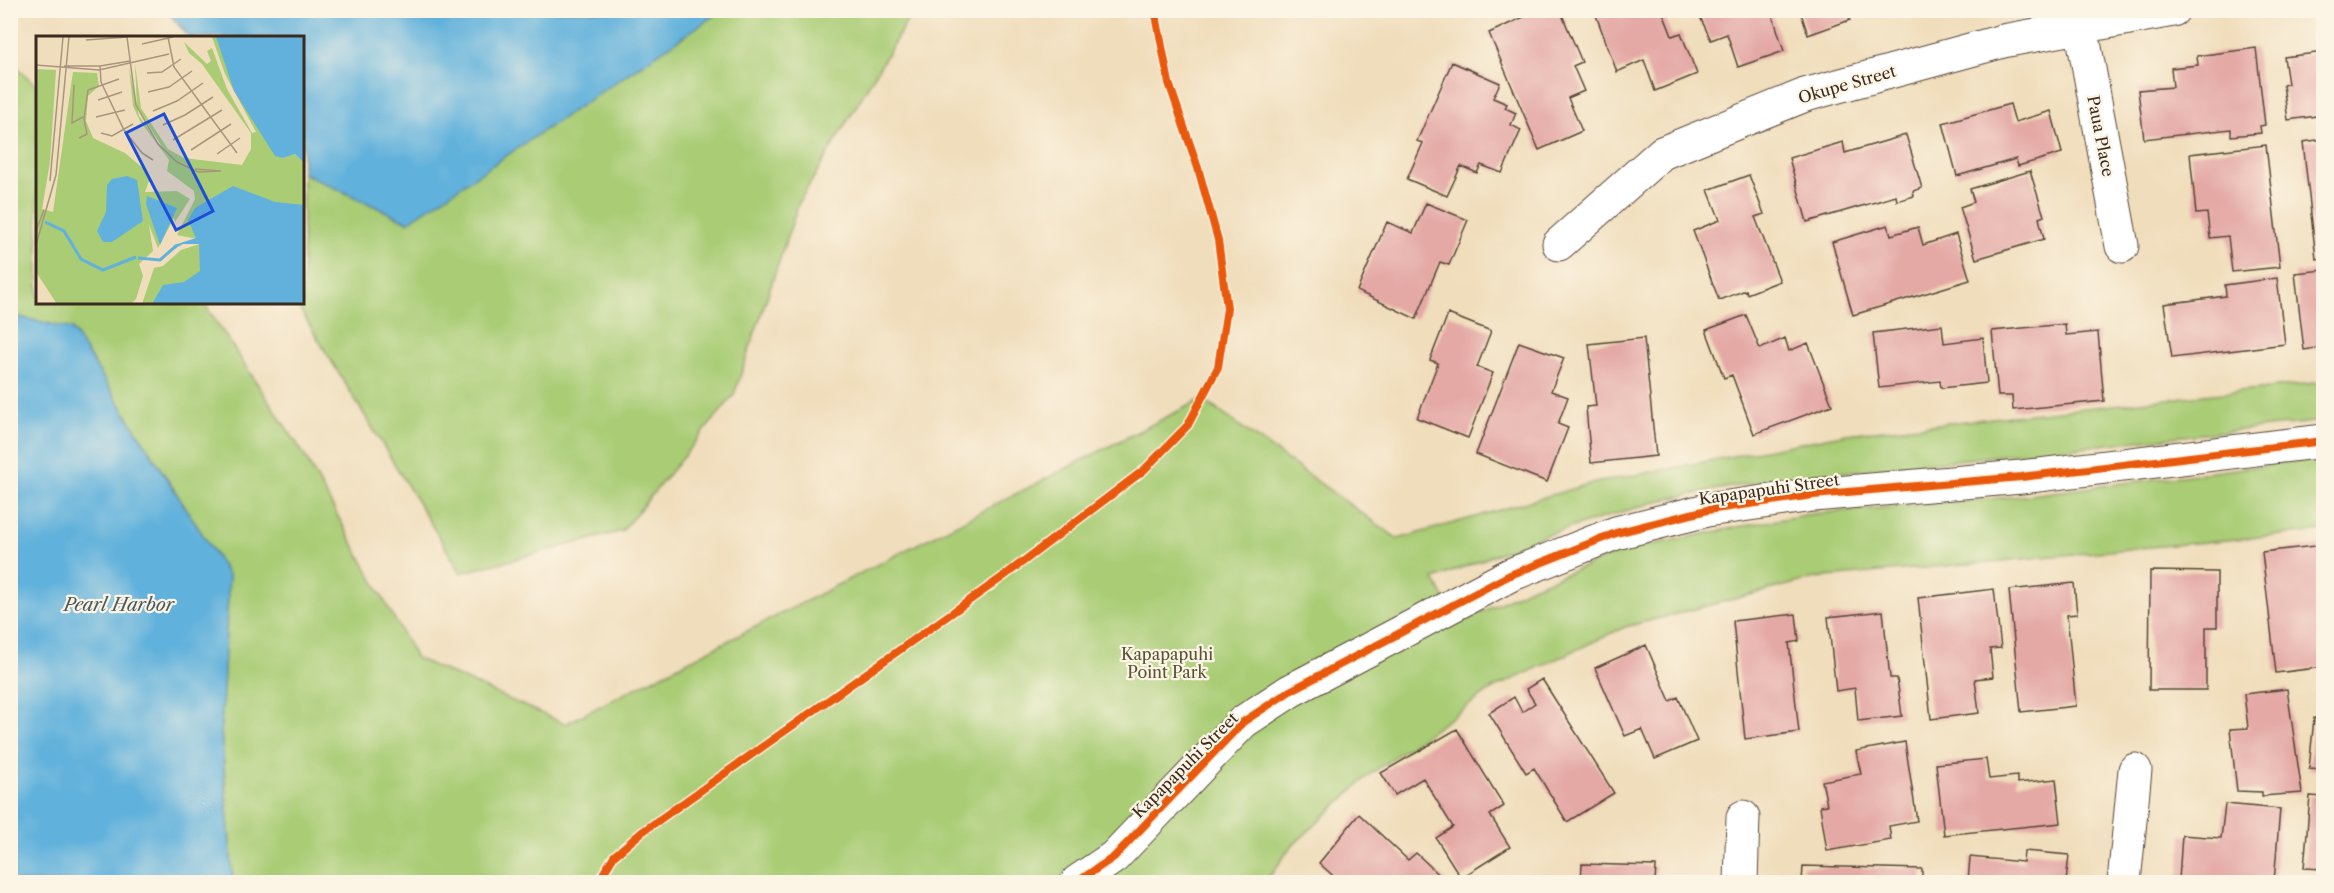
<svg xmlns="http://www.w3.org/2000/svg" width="2334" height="893" viewBox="0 0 2334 893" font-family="'Libre Caslon Text',serif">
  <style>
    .green { fill: #a9cc75; stroke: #727b4a; stroke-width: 1.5 }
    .water { fill: #61b1dc; stroke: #4e6e7d; stroke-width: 1.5 }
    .building { fill: #e4a8a5 }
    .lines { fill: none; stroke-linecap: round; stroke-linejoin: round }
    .street-casing { stroke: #564536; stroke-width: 35 }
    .street { stroke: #fff; stroke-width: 33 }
    .cycleway-casing { stroke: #fcf5e5; stroke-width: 11 }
    .cycleway { stroke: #e8590c; stroke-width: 8 }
    .labels { text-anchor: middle; stroke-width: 4.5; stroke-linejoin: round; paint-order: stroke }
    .street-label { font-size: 16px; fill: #3b2a1e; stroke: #fcf5e5 }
    .park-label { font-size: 16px; fill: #565234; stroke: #fcf5e5 }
    .water-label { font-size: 18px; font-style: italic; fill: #485960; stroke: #fcf5e5 }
    .inset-river { fill: none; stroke: #61b1dc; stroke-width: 3 }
    .inset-road { fill: none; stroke: #a8957c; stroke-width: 1.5 }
    .view { fill: #1d4ed8; fill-opacity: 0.15; stroke: #1d4ed8; stroke-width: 3 }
    .inset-edge { fill: none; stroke: #3b2a1e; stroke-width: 3 }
  </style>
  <rect width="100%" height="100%" fill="#fcf5e5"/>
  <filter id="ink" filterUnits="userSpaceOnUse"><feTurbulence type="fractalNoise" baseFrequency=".0167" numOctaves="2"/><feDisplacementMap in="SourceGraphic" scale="12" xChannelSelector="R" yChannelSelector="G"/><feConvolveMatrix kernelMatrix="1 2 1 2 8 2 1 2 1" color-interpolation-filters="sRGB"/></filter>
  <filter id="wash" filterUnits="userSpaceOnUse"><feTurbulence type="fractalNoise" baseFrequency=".008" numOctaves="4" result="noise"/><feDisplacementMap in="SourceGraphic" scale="24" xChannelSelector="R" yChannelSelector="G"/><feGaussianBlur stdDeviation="1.35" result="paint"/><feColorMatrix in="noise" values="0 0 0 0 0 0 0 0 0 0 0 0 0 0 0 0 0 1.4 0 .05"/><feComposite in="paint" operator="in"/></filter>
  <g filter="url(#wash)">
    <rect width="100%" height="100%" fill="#f0ddbb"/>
    <path class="green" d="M 538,11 L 913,11 L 799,202 L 734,395 L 622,531 L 461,573 L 296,303 L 303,303 L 303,112 Z
      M 10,61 L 37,86 L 38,303 L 204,303 L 303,453 L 416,658 L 565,724 L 1202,399 L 1398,539 L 1590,484 L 1847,434 L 2323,382 L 2323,421 L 1762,481 L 1662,500 L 1542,536 L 1434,579 L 1458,624 L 1530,588 L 1626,550 L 1738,527 L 1811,514 L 2022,496 L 2323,458 L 2323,531 L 1815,578 L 1625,627 L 1492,689 L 1369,775 L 1290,848 L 1266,882 L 140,882 L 11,406 Z"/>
    <path class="water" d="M 167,11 L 721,11 L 408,222 L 303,173 L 303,38 L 189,37 Z
      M 11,315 L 72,329 L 229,576 L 221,729 L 233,882 L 11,882 Z"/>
    <g id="blocks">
      <path class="building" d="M 1520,10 L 1560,10 L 1582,62 L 1573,66 L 1584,91 L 1568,98 L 1582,131 L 1539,150 L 1489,33 L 1524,17 Z
        M 1594,10 L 1662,10 L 1672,36 L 1681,33 L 1697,74 L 1655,91 L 1644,60 L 1617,72 Z
        M 1690,10 L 1771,10 L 1784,51 L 1738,67 L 1727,34 L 1711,40 L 1699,15 L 1692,17 Z
        M 1800,10 L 1847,10 L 1850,20 L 1808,35 Z
        M 2256,48 L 2265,125 L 2260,126 L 2261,133 L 2231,136 L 2231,129 L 2144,139 L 2138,90 L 2173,87 L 2171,68 L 2198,65 L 2197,56 Z
        M 2324,52 L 2324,115 L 2288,120 L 2283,85 L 2288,84 L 2284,57 Z
        M 1452,62 L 1500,83 L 1493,98 L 1507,104 L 1505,108 L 1516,113 L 1511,125 L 1521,130 L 1502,173 L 1481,165 L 1477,173 L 1461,166 L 1447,196 L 1407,179 L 1423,143 L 1417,141 Z
        M 2010,104 L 2015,122 L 2051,111 L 2062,153 L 2018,166 L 2016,159 L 1957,176 L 1943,123 Z
        M 1906,135 L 1922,188 L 1913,191 L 1914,196 L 1897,201 L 1896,196 L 1807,222 L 1789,158 L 1843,142 L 1845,153 Z
        M 2324,139 L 2324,258 L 2316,259 L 2303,142 Z
        M 2266,145 L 2280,267 L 2232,272 L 2228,236 L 2210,238 L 2207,213 L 2196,214 L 2190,154 Z
        M 2030,171 L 2044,216 L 2039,218 L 2044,239 L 1976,259 L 1960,207 L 1974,202 L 1970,189 Z
        M 1749,175 L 1764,214 L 1755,217 L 1780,281 L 1747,294 L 1746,290 L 1719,300 L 1693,231 L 1720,220 L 1708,190 Z
        M 1426,203 L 1468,220 L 1449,265 L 1440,262 L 1416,319 L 1357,291 L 1387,222 L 1413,233 Z
        M 1888,225 L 1891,235 L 1918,227 L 1923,245 L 1956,234 L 1970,280 L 1853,315 L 1832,242 Z
        M 2324,270 L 2324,347 L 2304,350 L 2295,273 Z
        M 2277,278 L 2285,344 L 2172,358 L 2164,304 L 2226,296 L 2225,285 Z
        M 1448,314 L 1491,331 L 1477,367 L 1493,373 L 1468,438 L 1417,418 L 1438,363 L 1430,360 Z
        M 1746,315 L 1760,349 L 1785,338 L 1789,351 L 1808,343 L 1832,405 L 1754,434 L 1732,375 L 1724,378 L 1706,330 Z
        M 2065,324 L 2066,335 L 2098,332 L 2104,401 L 2013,410 L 2012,396 L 1998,396 L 1992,331 Z
        M 1942,325 L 1944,343 L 1983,338 L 1987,383 L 1941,388 L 1940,381 L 1879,388 L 1873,333 Z
        M 1644,338 L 1656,456 L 1591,463 L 1586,407 L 1596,406 L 1589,344 Z
        M 1519,342 L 1564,358 L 1551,391 L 1568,397 L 1558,424 L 1568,428 L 1547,482 L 1476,454 Z
        M 2324,545 L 2324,633 L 2320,633 L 2324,667 L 2276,673 L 2262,552 Z
        M 2150,571 L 2217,572 L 2217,627 L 2206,627 L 2206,690 L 2149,690 Z
        M 2074,583 L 2077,614 L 2067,615 L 2076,706 L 2021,712 L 2009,590 Z
        M 1994,589 L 2001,648 L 1990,649 L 1993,677 L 1975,679 L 1979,713 L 1931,719 L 1918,598 Z
        M 1883,611 L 1890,678 L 1897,678 L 1902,716 L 1858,721 L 1855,688 L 1836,691 L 1828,617 Z
        M 1796,614 L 1799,641 L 1789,643 L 1799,732 L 1745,739 L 1733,621 Z
        M 1646,645 L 1670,701 L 1678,697 L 1697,741 L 1655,759 L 1642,729 L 1625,736 L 1595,668 Z
        M 1542,679 L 1614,793 L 1567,822 L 1534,768 L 1526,773 L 1489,713 L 1514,697 L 1522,712 L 1535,703 L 1526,689 Z
        M 2287,689 L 2302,793 L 2262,796 L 2262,792 L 2237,791 L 2230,729 L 2248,728 L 2244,694 Z
        M 2314,718 L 2324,719 L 2324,770 L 2309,769 Z
        M 1457,729 L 1504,806 L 1490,815 L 1510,847 L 1461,878 L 1436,838 L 1453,827 L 1423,778 L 1395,795 L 1381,773 Z
        M 1905,742 L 1917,821 L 1889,826 L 1891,840 L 1827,851 L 1820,806 L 1827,805 L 1822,781 L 1861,774 L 1856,751 Z
        M 1986,759 L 1989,779 L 2017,776 L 2017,783 L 2056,779 L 2061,823 L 1944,835 L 1936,764 Z
        M 2310,796 L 2324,797 L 2324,869 L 2304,868 Z
        M 2225,804 L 2280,809 L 2274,882 L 2179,880 L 2182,835 L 2221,838 Z
        M 1359,814 L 1408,860 L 1416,853 L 1447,882 L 1340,882 L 1319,863 Z
        M 2024,851 L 2069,855 L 2066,882 L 1968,882 L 1970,857 L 2023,862 Z
        M 1582,864 L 1656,866 L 1655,882 L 1581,882 Z
        M 1803,866 L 1922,869 L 1922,882 L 1802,882 Z"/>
    </g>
  </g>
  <g filter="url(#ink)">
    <use href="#blocks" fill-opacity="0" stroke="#564536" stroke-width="1.5"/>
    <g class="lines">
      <g class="street-casing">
        <path id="street" d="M 2081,26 L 2122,246
          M 1559,244 L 1662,153 L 1805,95 L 2003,41 L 2173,10
          M 1077,882 L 1114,857 L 1243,722 L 1290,691 L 1510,575 L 1616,533 L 1707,510 L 1813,495 L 2021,477 L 2324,441
          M 1741,882 L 1743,817
          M 2124,882 L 2135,770"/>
      </g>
      <use href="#street" class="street"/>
      <g class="cycleway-casing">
        <path id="cycleway" d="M 598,882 L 614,856 L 642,832 L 1004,576 L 1144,470 L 1188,425 L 1218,367 L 1227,308 L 1218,240 L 1198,168 L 1169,83 L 1155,10
          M 1077,882 L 1114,857 L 1243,722 L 1290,691 L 1510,575 L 1616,533 L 1707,510 L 1813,495 L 2021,477 L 2324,441"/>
      </g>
      <use href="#cycleway" class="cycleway"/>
    </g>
  </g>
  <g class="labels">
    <g class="street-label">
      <text transform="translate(1847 84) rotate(-16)" y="6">Okupe Street</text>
      <text transform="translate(2101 136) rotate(79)" y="6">Paua Place</text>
      <text transform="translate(1769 489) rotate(-8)" y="6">Kapapapuhi Street</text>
      <text transform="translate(1185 765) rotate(-45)" y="6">Kapapapuhi Street</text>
    </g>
    <g class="park-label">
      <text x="1167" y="660">Kapapapuhi<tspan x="1167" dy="18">Point Park</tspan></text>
    </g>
    <g class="water-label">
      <text x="119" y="611">Pearl Harbor</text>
    </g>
  </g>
  <g transform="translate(36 36)">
    <rect width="268" height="268" fill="#f0ddbb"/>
    <path d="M 176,1 L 180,1 L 247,122 L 259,118 L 268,127 L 268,171 L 166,204 L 141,199 L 159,163 L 158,155 L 131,135 L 133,124 L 104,85 L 97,70 L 93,31 L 103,80 L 133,122 L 101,71 L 99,28 L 105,72 L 132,113 L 148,122 L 206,129 L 215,113 L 215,97 L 166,28 L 153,17 L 148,6 L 171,28 L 175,25 L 171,15 L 176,12 L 191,53 L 216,97 L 220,96 L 189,38 ZM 0,33 L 20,34 L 14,126 L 6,173 L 17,176 L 37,36 L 61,37 L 63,50 L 52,60 L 50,85 L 57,102 L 89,117 L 109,134 L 113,145 L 109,156 L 141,155 L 154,163 L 139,186 L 138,182 L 122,212 L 113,189 L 117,215 L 103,228 L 107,240 L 100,263 L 95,268 L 21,268 L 0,236 ZM 167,207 L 172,209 L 164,243 L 121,268 L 106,268 L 118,232 L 127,230 L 145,214 Z" fill="#a9cc75"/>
    <path d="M 180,1 L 268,1 L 268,127 L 259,118 L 247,122 L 239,120 L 198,55 ZM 91,140 L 101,144 L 107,185 L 76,206 L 67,206 L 61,195 L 70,176 L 71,149 L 76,143 ZM 197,150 L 239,166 L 268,169 L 268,268 L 116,268 L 127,249 L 148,246 L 164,235 L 163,208 L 147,208 L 138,213 L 138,209 L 160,202 L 152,184 L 159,172 ZM 111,160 L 141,172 L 124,209 L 110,168 Z" fill="#61b1dc"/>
    <path class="inset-river" d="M 9,186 L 28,195 L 45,223 L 67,234 L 100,221M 102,222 L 124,224 L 140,210"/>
    <path class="inset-road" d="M 91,1 L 100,69 L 122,108 L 141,126 L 162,136 L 185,135 L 159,133M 132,1 L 138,31 L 201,117M 50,4 L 91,1M 106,8 L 137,1M 0,29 L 63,34 L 133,18M 28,30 L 64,30 L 94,25M 64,30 L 65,46 L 88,94 L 106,117 L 117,124M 111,37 L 126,36 L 145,23M 38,49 L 36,87 L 49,80M 112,56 L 133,51 L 156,35M 62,64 L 86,56M 117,75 L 141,65 L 167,47M 60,81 L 89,74M 127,89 L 149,79 L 177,61M 65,97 L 76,100 L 97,88M 43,102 L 51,98 L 48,83 L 52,54 L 83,43M 137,104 L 186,74M 155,114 L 195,88M 181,118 L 204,102M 14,145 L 27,1M 0,195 L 8,174M 0,209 L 20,139 L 33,1"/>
    <path class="view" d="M 128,78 L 177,175 L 140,194 L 90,97 Z"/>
    <rect width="268" height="268" class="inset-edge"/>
  </g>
  <rect width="2334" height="893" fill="none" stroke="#fcf5e5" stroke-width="36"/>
</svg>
